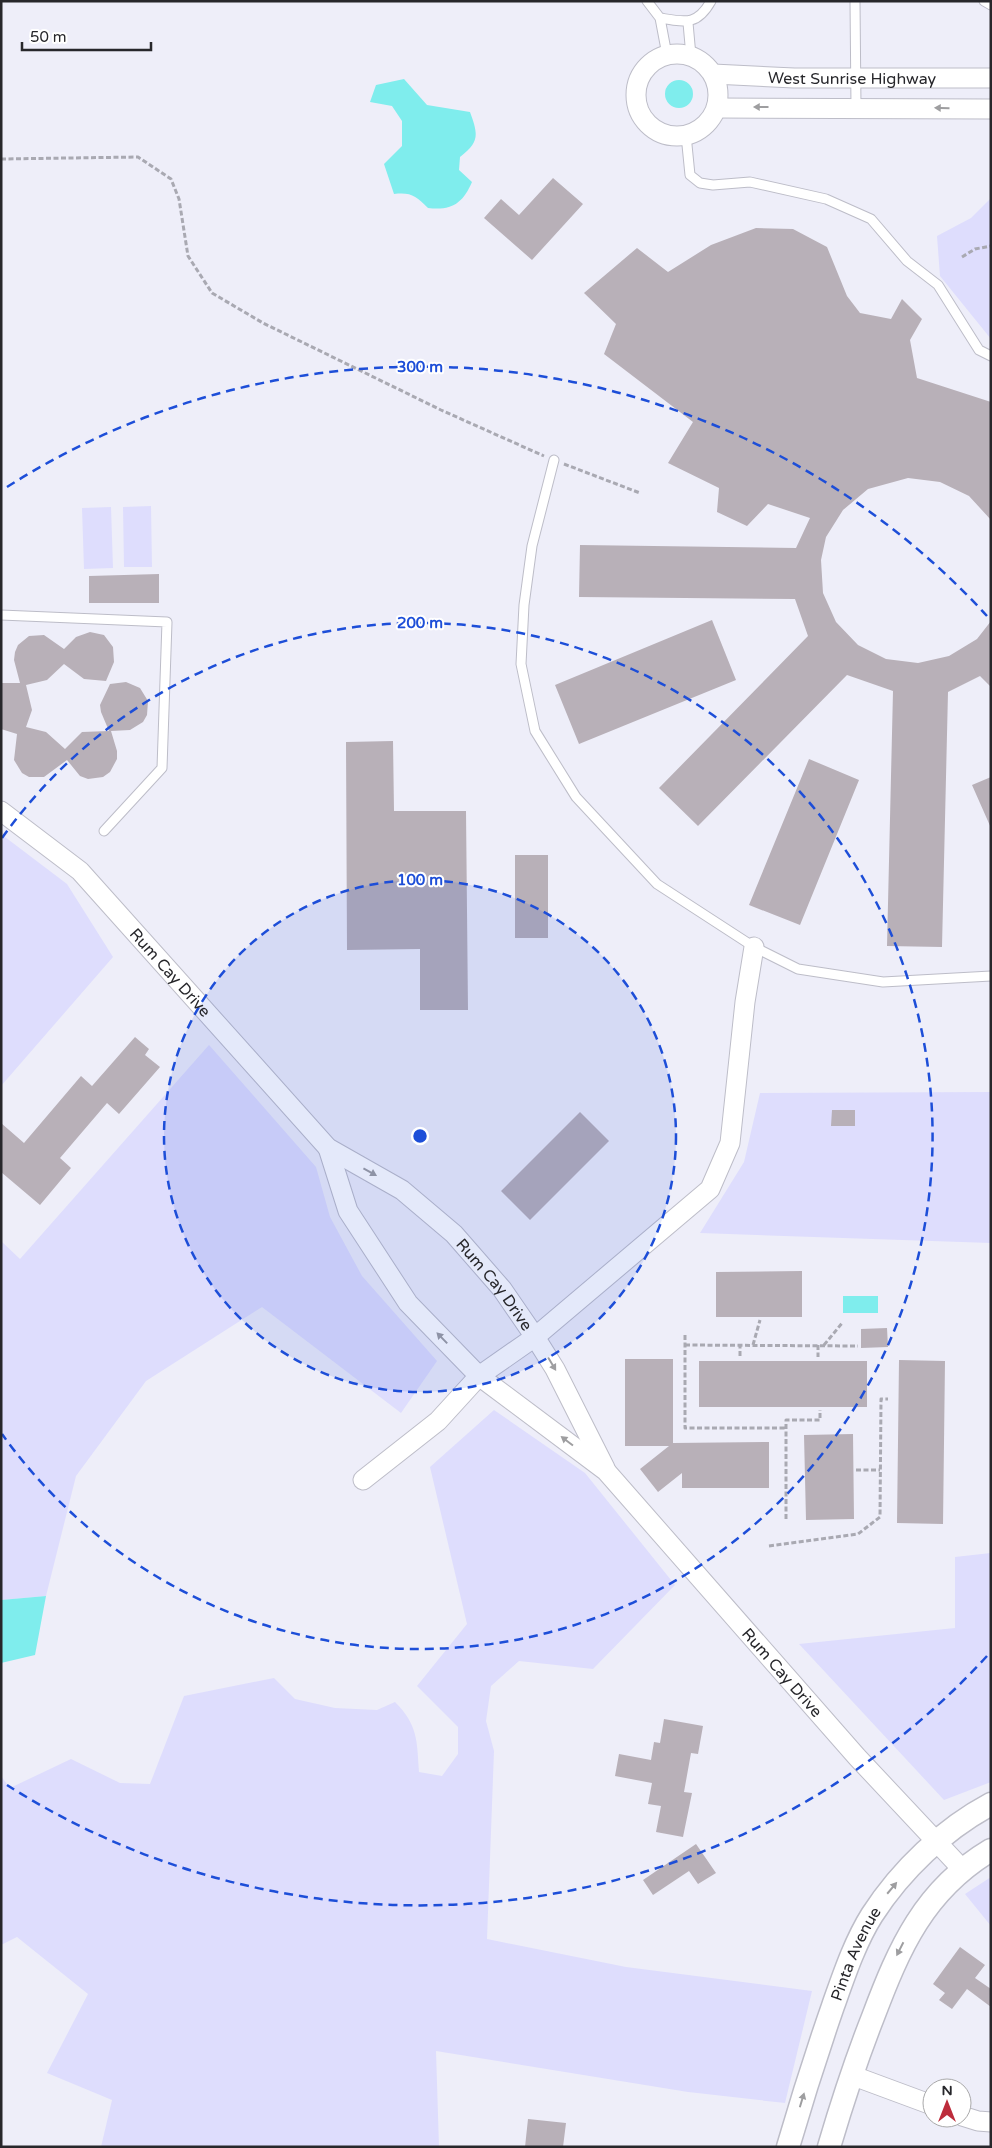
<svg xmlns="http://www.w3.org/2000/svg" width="992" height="2148" viewBox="0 0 992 2148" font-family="'Varela Round',sans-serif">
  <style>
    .green { fill: #deddfd }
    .water { fill: #7feded }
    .building { fill: #b8b0b8 }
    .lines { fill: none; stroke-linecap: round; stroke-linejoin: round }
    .service-casing { stroke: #bdbdc8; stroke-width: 11 }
    .minor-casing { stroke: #bdbdc8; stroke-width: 21 }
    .tertiary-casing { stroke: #bdbdc8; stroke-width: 25 }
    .path { stroke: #a9a9b2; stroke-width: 3; stroke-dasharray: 5 2.5; stroke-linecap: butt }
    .service { stroke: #fff; stroke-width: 9 }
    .minor { stroke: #fff; stroke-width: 19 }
    .tertiary { stroke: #fff; stroke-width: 22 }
    .oneway { fill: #9e9ea0 }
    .ring { fill: none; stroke: #1d4ed8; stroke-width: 2.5; stroke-dasharray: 9 6 }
    .labels { text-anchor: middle; stroke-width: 4; stroke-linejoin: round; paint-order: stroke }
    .street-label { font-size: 16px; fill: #27272b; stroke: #fff }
    .centre { fill: #1d4ed8; stroke: #fff; stroke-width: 2.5 }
    .ring-label { font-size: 15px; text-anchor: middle; font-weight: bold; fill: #1d4ed8; stroke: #fff; stroke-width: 4; stroke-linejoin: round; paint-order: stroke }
  </style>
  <rect width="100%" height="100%" fill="#eeeef9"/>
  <path class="green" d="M 991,198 L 991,339 L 940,276 L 937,236 L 971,218 Z
    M 151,506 L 152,567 L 124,567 L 123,507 Z
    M 111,507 L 113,568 L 84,569 L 82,508 Z
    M 1,834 L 67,884 L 113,957 L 1,1086 Z
    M 209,1045 L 316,1167 L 330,1217 L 362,1276 L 437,1361 L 401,1413 L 262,1307 L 146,1381 L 76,1476 L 46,1596 L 1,1600 L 1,1241 L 20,1259 Z
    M 991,1092 L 991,1243 L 700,1233 L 744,1162 L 760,1093 Z
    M 494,1410 L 585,1473 L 675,1585 L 593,1669 L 519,1661 L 491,1686 L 486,1721 L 494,1751 L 487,1939 L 626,1967 L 812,1991 L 785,2103 L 688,2092 L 436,2051 L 439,2147 L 101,2147 L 112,2100 L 47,2073 L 88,1994 L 17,1937 L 1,1945 L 1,1776 L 10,1788 L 71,1759 L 120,1783 L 150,1784 L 184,1696 L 274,1678 L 295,1699 L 335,1708 L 377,1710 L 395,1702 C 418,1725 417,1741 419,1772 L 442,1776 L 458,1754 L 458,1727 L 417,1686 L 467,1624 L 430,1467 Z
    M 991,1553 L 991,1782 L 944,1800 L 799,1644 L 955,1628 L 955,1557 Z
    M 991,1877 L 991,1926 L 965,1894 Z"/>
  <path class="water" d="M 404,79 L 427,105 L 470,112 C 478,134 480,142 460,157 L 459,170 L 472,182 C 463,203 452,211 428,208 C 416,196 411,192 394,194 L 384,164 L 402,146 L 402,121 L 392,106 L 370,102 L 376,85 Z
    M665 94a14 14 0 1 1 28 0a14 14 0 1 1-28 0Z
    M 843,1296 L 878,1296 L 878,1313 L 843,1313 Z
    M 46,1596 L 35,1655 L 1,1663 L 1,1600 Z"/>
  <path class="building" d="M 553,178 L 583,204 L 532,260 L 484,218 L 501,199 L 519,215 Z
    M 756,228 L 793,229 L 827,247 L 847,296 L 860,313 L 891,319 L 902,299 L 922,319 L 910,340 L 917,378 L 991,402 L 991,520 L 969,496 L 940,482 L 908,478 L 868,489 L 843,510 L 826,537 L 821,560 L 823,593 L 836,622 L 858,645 L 886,659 L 918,663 L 949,656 L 977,639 L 991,621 L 991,687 L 980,676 L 948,692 L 942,947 L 887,946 L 893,691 L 847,675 L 698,826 L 659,788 L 808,636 L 795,599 L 579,597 L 580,545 L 796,548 L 810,518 L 768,504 L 747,526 L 717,512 L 719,488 L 668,463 L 693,422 L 604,354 L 616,324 L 584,293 L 637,248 L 668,272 L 711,245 Z
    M 159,574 L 159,603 L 89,603 L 89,576 Z
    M 712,620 L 736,680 L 579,744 L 555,685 Z
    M 90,632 L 104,635 L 113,647 L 114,662 L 106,681 L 84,679 L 64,664 L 47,680 L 26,685 L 32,710 L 26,727 L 46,732 L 65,749 L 82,732 L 109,731 L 101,712 L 100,705 L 110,684 L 126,682 L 140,688 L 148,701 L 147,715 L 143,722 L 130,730 L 111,731 L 117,751 L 117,759 L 110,772 L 103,777 L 88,779 L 80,776 L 67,760 L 44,777 L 29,777 L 22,773 L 14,760 L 17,734 L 1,729 L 1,683 L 20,683 L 14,660 L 15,652 L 18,645 L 29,636 L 44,635 L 64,649 L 76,637 Z
    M 393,741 L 394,811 L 466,811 L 468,1010 L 420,1010 L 420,949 L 347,950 L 346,742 Z
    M 809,759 L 859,780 L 800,925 L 749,905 Z
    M 991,777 L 991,828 L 972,785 Z
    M 515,855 L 548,855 L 548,938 L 515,938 Z
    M 135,1037 L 149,1049 L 145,1055 L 160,1067 L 119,1114 L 107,1103 L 60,1158 L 71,1168 L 40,1205 L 1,1172 L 1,1123 L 24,1143 L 81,1076 L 92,1086 Z
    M 832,1110 L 855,1110 L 855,1126 L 831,1126 Z
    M 580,1112 L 609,1141 L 530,1220 L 501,1191 Z
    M 802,1271 L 802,1317 L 716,1317 L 716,1272 Z
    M 887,1328 L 888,1347 L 861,1348 L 861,1329 Z
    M 625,1359 L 673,1359 L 673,1443 L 769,1442 L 769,1488 L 682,1488 L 682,1473 L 658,1492 L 640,1469 L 669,1446 L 625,1446 Z
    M 899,1360 L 945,1361 L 943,1524 L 897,1523 Z
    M 699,1361 L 867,1361 L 867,1407 L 699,1407 Z
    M 853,1434 L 854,1519 L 806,1520 L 804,1435 Z
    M 664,1719 L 703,1726 L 698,1754 L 691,1753 L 684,1792 L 692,1793 L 683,1837 L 656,1832 L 661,1806 L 648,1804 L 652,1783 L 615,1776 L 619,1754 L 651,1760 L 654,1742 L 660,1743 Z
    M 696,1844 L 716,1873 L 698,1884 L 689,1871 L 653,1895 L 643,1880 Z
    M 960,1947 L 985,1965 L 975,1978 L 991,1989 L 991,2007 L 967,1989 L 952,2009 L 939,2000 L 945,1993 L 933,1984 Z
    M 528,2119 L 566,2123 L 563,2147 L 525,2147 Z"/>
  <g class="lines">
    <g class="service-casing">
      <path id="service" d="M 647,1 L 660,18 C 685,22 697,26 711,1
        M 855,1 L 856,107
        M 984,1 L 991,5
        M 660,18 L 667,55
        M 688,23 L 691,56
        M 686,135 L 690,175 L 700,183 L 713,185 L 750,182 L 826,199 L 871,219 L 907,261 L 938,285 L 979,350 L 991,356
        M 554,460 L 532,546 L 524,605 L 521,664 L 535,731 L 576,797 L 657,884 L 754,947 L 798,969 L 883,982 L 991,976
        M 1,615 L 167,622 L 162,768 L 104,831"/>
    </g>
    <g class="minor-casing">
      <g id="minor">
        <circle cx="677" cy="95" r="41"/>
        <path id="s1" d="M 713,74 L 794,78 L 991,78"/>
        <path d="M 717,108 L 991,109"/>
        <path id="s2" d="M 1,811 L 80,871 L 328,1148 L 402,1190 L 454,1234 L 502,1289 L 535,1337 L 555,1369 L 605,1468"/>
        <path id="s3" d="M 328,1148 L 348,1211 L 408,1303 L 479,1376 L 606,1471 L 857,1757 L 963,1870"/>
        <path d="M 363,1480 L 438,1421 L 479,1376 L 535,1337 L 710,1189 L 730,1143 L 745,1002 L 754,947"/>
        <path d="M 851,2075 L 932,2105"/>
        <path d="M 962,2116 L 978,2121 L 991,2122"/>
      </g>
    </g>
    <g class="tertiary-casing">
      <g id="tertiary">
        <path id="s4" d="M 788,2147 C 802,2099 817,2052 833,2006 C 844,1975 855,1942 872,1915 C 901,1870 944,1829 991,1804"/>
        <path d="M 829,2147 C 842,2103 856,2060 873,2017 C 899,1948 924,1890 991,1850"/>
      </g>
    </g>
    <path class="path" d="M 1,159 L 138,157 L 171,179 L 179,199 L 188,256 L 212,293 L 263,323 L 441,410 L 544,456
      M 962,257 L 975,249 L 991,246
      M 564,464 L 640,493
      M 685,1335 L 685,1428 L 786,1428
      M 685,1345 L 858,1346
      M 753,1345 L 760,1320
      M 818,1345 L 818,1357
      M 824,1345 L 843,1322
      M 740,1356 L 740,1345
      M 856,1470 L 880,1470
      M 786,1519 L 786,1420 L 820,1420 L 820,1410
      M 769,1546 L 858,1534 L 880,1517 L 881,1399 L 888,1399"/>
    <use href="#service" class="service"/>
    <use href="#minor" class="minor"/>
    <use href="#tertiary" class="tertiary"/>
  </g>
  <defs><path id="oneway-solid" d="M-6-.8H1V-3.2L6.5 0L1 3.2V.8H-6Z" transform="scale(1.25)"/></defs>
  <g class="oneway">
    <use href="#oneway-solid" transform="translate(761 107) rotate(180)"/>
    <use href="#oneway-solid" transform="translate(942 108) rotate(-179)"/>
    <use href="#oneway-solid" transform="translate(370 1172) rotate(29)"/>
    <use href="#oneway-solid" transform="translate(442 1338) rotate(-134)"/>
    <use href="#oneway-solid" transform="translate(552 1364) rotate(59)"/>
    <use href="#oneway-solid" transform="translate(567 1441) rotate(-143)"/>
    <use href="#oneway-solid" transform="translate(892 1888) rotate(-50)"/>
    <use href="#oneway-solid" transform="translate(900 1949) rotate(117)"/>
    <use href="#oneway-solid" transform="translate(802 2100) rotate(-73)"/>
  </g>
  <circle cx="420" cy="1136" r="256" fill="#1d4ed8" fill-opacity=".12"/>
  <g class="ring">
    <circle cx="420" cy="1136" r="256"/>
    <path d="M2 838A513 513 0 1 1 2 1434"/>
    <path d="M987 1656A769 769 0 0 1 7 1785M7 487A769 769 0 0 1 987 616"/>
  </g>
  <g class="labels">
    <g class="street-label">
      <text dy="6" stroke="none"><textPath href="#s1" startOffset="139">West Sunrise Highway</textPath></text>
      <text dy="6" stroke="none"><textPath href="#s2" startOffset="235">Rum Cay Drive</textPath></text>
      <text dy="6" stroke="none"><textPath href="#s2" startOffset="689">Rum Cay Drive</textPath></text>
      <text dy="6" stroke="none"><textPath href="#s3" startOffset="704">Rum Cay Drive</textPath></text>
      <text dy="6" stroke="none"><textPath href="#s4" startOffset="205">Pinta Avenue</textPath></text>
    </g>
  </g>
  <circle cx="420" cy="1136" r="8" class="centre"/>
  <g class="ring-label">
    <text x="420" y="372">300 m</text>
    <text x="420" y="628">200 m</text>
    <text x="420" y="885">100 m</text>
  </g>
  <rect width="992" height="2148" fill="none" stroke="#27272b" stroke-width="5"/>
  <g transform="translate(947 2103)"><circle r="24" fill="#ffffff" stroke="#a9a9aa"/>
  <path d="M0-4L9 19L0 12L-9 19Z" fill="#bd2c3b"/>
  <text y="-8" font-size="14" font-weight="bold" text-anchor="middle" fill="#27272b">N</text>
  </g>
  <path d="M22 42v8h129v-8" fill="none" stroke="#27272b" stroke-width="2.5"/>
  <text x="30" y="42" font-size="15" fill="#27272b" stroke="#ffffff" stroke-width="4" paint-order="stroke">50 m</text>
</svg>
